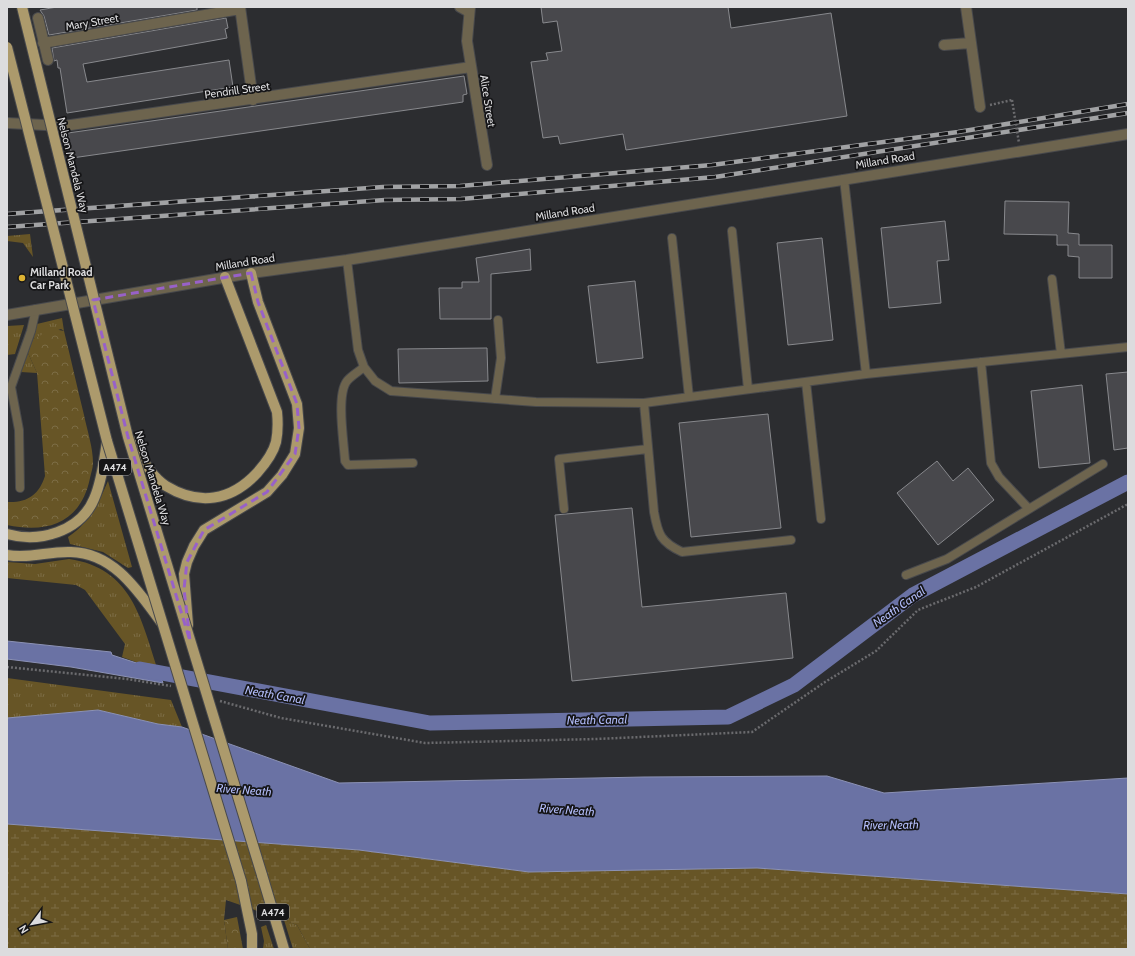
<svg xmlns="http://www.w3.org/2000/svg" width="1135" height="956" viewBox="0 0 1135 956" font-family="Cabin,sans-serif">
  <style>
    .grass { fill: url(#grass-tufts) }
    .forest { fill: url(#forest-crowns) }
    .wetland { fill: url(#wetland-marsh) }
    .water { fill: #6a72a4; stroke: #8c92b5 }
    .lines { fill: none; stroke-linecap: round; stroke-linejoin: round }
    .canal { stroke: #6a72a4; stroke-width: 15 }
    .building { fill: #48484c; stroke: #88898d }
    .lane-casing { stroke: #48494c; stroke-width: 10 }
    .street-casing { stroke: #48494c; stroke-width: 12 }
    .primary-casing { stroke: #48494c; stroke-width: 12 }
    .path { stroke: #6b6b6e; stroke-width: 2.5; stroke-dasharray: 2 2; stroke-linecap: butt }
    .lane { stroke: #6d644e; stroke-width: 8 }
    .street { stroke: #6d644e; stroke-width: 10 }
    .primary { stroke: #ac9a6c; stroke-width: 10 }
    .rail-casing { stroke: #a1a2a4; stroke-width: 4.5 }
    .rail { stroke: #151517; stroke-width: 3; stroke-dasharray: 9; stroke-linecap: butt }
    .primary-bridge-casing { stroke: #48494c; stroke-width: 12; stroke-linecap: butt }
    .path-bridge { stroke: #6b6b6e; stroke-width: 2.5; stroke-dasharray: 2 2; stroke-linecap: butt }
    .primary-bridge { stroke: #ac9a6c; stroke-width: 10 }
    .marked { fill: none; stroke: #9861c8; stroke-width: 3; stroke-dasharray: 8 5; stroke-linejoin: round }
    .poi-dot { fill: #dcb233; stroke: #151517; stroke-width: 1.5 }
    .labels { text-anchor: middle; stroke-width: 3.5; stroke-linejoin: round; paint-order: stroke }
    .shield { fill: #151517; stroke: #a0a0a2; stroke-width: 1 }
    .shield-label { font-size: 10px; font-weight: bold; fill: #dcdcde }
    .street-label { font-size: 11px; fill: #dcdcde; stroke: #151517 }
    .poi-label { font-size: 11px; font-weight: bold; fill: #dcdcde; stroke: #151517; text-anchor: start }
    .water-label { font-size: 12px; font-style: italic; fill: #b0baf6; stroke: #151517 }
  </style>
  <defs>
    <pattern id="grass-tufts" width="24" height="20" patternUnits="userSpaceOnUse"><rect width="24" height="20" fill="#675526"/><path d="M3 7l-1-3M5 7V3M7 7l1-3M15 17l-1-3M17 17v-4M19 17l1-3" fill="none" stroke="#7c6d45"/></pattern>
    <pattern id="forest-crowns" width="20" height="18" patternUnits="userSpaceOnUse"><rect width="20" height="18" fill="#675526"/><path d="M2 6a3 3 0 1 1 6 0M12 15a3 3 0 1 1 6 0" fill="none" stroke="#7c6d45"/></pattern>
    <pattern id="wetland-marsh" width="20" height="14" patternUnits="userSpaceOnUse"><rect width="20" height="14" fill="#675526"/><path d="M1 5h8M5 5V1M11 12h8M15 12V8" fill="none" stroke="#7c6d45"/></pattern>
  </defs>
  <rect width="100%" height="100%" fill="#2c2d30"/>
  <path class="grass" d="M 30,234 L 33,257 L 23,243 L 7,241 L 7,236 Z
    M 62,318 L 64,331 L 61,329 L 33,339 L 37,324 Z
    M 24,325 L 15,354 L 7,355 L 7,326 Z
    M 28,353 L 37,373 L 21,372 Z
    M 108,481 L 132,567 L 128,568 L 103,552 L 70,544 L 68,537 C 90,522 98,504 108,481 Z
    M 69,559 C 132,568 141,619 158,670 L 122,657 L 125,644 L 85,590 L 76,585 L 7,578 L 7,562 L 35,564 Z
    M 7,678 L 171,700 L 182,727 L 158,724 L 98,710 L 7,718 Z
    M 284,920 L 297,925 L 310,949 L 293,949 Z
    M 266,925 L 274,949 L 263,949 L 264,941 L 261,927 Z"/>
  <path class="forest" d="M 54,329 L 64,331 C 71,359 77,387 84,415 C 87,430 93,447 93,463 C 93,468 91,473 90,478 C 81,522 49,534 7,525 L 7,502 C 27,503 39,495 45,476 L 37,373 L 28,353 L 33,339 Z
    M 237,917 L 243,949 L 228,949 L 224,920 Z"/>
  <path class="wetland" d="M 7,824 L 359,850 L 529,872 L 757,868 L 1128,894 L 1128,949 L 310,949 L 297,925 L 226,900 L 224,920 L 228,949 L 7,949 Z"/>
  <path class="water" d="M 7,641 L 111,652 L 112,655 L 158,670 L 163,683 L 71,667 L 7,659 Z
    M 98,710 L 158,724 L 182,727 L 339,783 L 644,777 L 827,776 L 884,793 L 1128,778 L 1128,894 L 757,868 L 529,872 L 359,850 L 7,824 L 7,718 Z"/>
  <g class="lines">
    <path class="canal" d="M 140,669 L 430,723 L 728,717 L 794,685 L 913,595 L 1128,482"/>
  </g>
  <path class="building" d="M 57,7 L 197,7 L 197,10 L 49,35 L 44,16 L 40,10 Z
    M 541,7 L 728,7 L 731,28 L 831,13 L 847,116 L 626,150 L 623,134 L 560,144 L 558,136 L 543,138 L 531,62 L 548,60 L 546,53 L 562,51 L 557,21 L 543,23 Z
    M 226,18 L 228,28 L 225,29 L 227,38 L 83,64 L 87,82 L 229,60 L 233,87 L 67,113 L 60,68 L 58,68 L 57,60 L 54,61 L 52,48 Z
    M 464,76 L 467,94 L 463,95 L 463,102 L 72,158 L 68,133 Z
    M 1005,201 L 1069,202 L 1068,233 L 1079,234 L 1079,245 L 1112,245 L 1112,278 L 1079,278 L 1079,257 L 1068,256 L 1068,245 L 1057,245 L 1057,235 L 1004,234 Z
    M 945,221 L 949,260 L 937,261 L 941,303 L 889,308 L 881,228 Z
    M 822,238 L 833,340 L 788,345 L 777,243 Z
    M 530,249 L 531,270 L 491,274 L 491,319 L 440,319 L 439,288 L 462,288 L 462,282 L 479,282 L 476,258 Z
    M 635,281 L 643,358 L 597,363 L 588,286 Z
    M 487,348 L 488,381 L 399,383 L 398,349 Z
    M 1128,372 L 1128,448 L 1114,450 L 1106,374 Z
    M 1082,385 L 1090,463 L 1039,468 L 1031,391 Z
    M 768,414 L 781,528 L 691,537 L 679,423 Z
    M 937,461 L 953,481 L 968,468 L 994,500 L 938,545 L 897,493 Z
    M 632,508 L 642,607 L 786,593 L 793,658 L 572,681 L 555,515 Z"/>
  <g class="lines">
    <g class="lane-casing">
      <path id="lane" d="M 844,179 L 866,374
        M 732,231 L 748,389
        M 672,238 L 689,397
        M 347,260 L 358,350 L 364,367 L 375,381 L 391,391 L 536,402 L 644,403 L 866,374 L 1128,347
        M 1052,279 L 1061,354
        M 981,362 L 991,463 L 999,477 L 1029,509 L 1103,464
        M 364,367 C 358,372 351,376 347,381 C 336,395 344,443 345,461 L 348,465 L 413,463
        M 806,382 L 821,519
        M 495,399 L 501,358 L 498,320
        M 644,403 L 654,512 C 658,535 661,542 682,552 L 791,540
        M 20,488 L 19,430 L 11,387 L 31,331 L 36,309
        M 564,509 L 559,459 L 648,449
        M 906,575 L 947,559 L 1029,509"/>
    </g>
    <g class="street-casing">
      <path id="street" d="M 240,7 L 253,100
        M 460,7 L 469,12
        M 470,7 L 467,41 L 487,165
        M 966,7 L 980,107
        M 38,18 L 48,60
        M 43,43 L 240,9
        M 944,45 L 970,43
        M 7,123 L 64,126 L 471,67
        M 7,315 L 251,273 L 347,260 L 1128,134"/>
    </g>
    <g class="primary-casing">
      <path id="primary" d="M 131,441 C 140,455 151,477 166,486 C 199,506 231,501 257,473 C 265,464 273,454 276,442 C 278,432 278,422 277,412 L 225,277
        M 7,534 C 39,543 80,532 94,499 C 102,481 104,460 107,441
        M 7,555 C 31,559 48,551 71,552 C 114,553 138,591 161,622
        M 188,625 L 184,574 L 187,562 L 194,546 L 204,530 L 267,492 L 282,475 L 295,454 L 299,428 L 297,404 L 258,302 L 251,273
        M 262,875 L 284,949
        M 241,881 L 252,934 L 252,949"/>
    </g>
    <path class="path" d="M 990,105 L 1012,100
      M 7,667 L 127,679 L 171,686
      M 220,701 L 281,718 L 425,743 L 596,739 L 752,732 L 825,682 L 876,651 L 918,610 L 976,587 L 1128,504"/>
    <use href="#lane" class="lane"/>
    <use href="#street" class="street"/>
    <use href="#primary" class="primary"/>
    <g class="rail-casing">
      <path id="rail" d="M 7,214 L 383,187 L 460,186 L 712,165 L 958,132 L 1128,104
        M 7,227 L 385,200 L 461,199 L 715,177 L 1128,113"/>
    </g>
    <use href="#rail" class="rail"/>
    <g class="primary-bridge-casing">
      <path id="primary-bridge" d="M 22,7 L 128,437 L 262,875
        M 7,47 L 107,441 L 241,881"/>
    </g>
    <path class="path-bridge" d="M 1012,100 L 1019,143"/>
    <use href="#primary-bridge" class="primary-bridge"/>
  </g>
  <path class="marked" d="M 251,273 L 258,302 L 297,404 L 299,428 L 295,454 L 267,492 L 204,530 L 187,562 L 184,589 L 190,641 L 128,437 L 93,300 Z"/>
  <circle class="poi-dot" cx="22" cy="278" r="4"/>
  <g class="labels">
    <g class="shield">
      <rect x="99" y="459" width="32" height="16" rx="3"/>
      <rect x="257" y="904" width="32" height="16" rx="3"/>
    </g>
    <g class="shield-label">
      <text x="115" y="471">A474</text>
      <text x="273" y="916">A474</text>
    </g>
    <g class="street-label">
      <text transform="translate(92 22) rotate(-10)" y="4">Mary Street</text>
      <text transform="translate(237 90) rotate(-8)" y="4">Pendrill Street</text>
      <text transform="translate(488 101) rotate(81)" y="4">Alice Street</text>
      <text transform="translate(885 160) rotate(-9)" y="4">Milland Road</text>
      <text transform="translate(73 165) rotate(76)" y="4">Nelson Mandela Way</text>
      <text transform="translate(565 212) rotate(-9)" y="4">Milland Road</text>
      <text transform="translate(245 262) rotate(-9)" y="4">Milland Road</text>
      <text transform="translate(153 478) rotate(73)" y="4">Nelson Mandela Way</text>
    </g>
    <g class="poi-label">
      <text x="30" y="276">Milland Road<tspan x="30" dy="13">Car Park</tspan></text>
    </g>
    <g class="water-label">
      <text transform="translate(899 607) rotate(-35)" y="4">Neath Canal</text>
      <text transform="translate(275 695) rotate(10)" y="4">Neath Canal</text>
      <text transform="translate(597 720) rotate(-1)" y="4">Neath Canal</text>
      <text transform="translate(244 790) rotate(4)" y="4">River Neath</text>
      <text transform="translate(567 810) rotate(4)" y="4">River Neath</text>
      <text transform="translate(891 825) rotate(-1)" y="4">River Neath</text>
    </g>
  </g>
  <rect width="1135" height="956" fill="none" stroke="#dcdcde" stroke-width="16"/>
  <g transform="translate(32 924) rotate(238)" stroke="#151517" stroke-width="3" paint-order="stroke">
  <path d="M0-3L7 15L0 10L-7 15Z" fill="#dcdcde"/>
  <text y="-6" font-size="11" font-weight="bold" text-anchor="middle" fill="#dcdcde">N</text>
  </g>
</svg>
